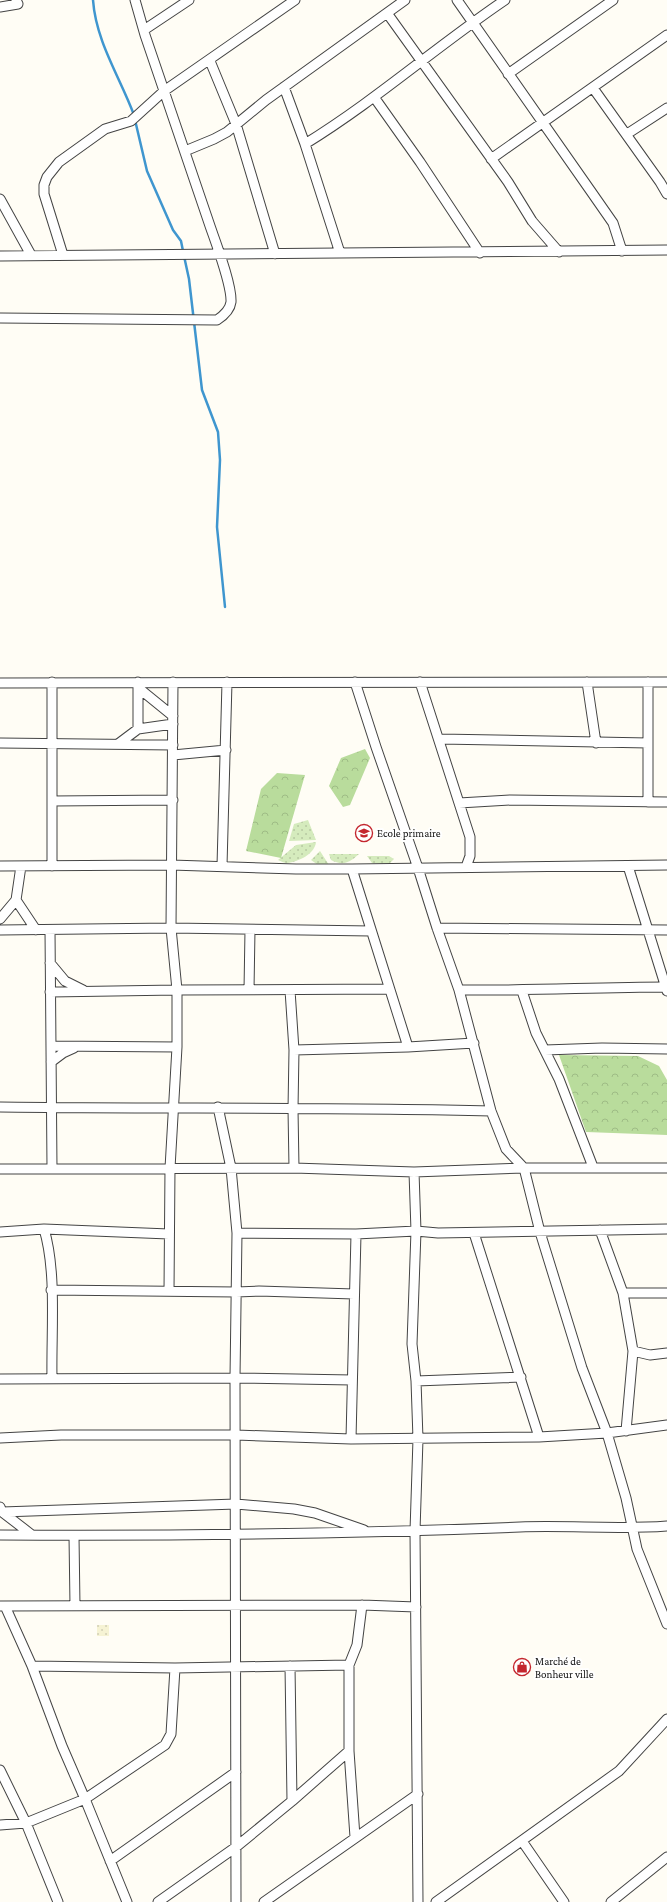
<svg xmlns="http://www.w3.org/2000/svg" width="667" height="1902" viewBox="0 0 667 1902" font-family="'Crimson Pro',serif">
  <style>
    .farmland { fill: url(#farmland-dots) }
    .grass { fill: url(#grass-dots) }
    .forest { fill: url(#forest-crowns) }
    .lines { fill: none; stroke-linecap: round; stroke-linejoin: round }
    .stream { stroke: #3f96cf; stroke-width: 2.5 }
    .minor-casing { stroke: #444; stroke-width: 11 }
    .minor { stroke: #fff; stroke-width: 9 }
    .labels { text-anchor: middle; stroke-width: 4; stroke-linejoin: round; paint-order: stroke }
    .poi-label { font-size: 11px; fill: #111; stroke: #fff; text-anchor: start }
  </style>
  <defs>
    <pattern id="farmland-dots" width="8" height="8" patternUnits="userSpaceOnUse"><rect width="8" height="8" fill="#f6f3d4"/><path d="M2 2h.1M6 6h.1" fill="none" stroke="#d2cfb5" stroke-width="1.8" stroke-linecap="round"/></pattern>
    <pattern id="grass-dots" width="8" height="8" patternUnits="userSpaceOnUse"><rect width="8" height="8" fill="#d5ebbd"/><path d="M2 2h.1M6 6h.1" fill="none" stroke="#b6c8a1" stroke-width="1.8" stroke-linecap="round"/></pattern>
    <pattern id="forest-crowns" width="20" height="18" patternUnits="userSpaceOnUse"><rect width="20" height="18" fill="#b9dc9c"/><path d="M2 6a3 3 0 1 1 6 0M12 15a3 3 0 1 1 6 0" fill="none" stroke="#9ebc85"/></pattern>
  </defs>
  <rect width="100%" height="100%" fill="#fffdf5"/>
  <path class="farmland" d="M 97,1625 L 109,1625 L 109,1636 L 97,1636 Z"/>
  <path class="grass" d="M 308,820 L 316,840 L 289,841 L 294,824 Z
    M 316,842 C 315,854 298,862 287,863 C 284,863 281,861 278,860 L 296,845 Z
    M 320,851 L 329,865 L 318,865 L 311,860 Z
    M 329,854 L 359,854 C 349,863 343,866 331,860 Z
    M 367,856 L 389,856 L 394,859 L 389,864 L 372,863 Z"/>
  <path class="forest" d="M 365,749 L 370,758 L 350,805 L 343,807 L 329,786 L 341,758 Z
    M 277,773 L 305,775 L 281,858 L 246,851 L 261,789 Z
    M 559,1055 L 638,1056 L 659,1066 L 667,1080 L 667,1135 L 586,1132 Z"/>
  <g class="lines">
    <path class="stream" d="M 93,0 C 96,42 120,77 134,115
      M 135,120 L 147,171 L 173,230 L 181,241 L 183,251
      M 184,256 L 189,279 L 202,390 L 218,432 L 220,460 L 217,527 L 225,607"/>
    <g class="minor-casing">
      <path id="minor" d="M 457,0 L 590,190 L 613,223 L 622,251
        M 0,7 L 18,4 L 16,0
        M 387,13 L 508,182 L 532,221 L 559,252
        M 144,30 L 189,0
        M 210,61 L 236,124 L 275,254
        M 508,74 L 613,0
        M 284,87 L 305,144 L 340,253
        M 593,88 L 660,182 L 667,194
        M 374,97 L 420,162 L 480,253
        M 627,134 L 667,108
        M 305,144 C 375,101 437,46 505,0
        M 185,151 L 214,139 L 227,132 L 266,100 L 405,0
        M 491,159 L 667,35
        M 0,199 L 31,255
        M 63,255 L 44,194 L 44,185 L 47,177 L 59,162 L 105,129 L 131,121 L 164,91 L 295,0
        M 0,256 L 667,250
        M 0,318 L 217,320 C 223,316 230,310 231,302 C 232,284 215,241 209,223 C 188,160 166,98 145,35 L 135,0
        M 138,682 L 141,690 L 173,716
        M 355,682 L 376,747 L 418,868 L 437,928 L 459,990 L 491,1111 L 506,1149 L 524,1168 L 540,1232 L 582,1368 L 607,1433 L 626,1498 L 637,1549 L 667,1624
        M 420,682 L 470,837 L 470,856 L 466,867
        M 587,682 L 596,743
        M 648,682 L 648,802
        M 0,683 L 667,682
        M 138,729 L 138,684
        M 440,739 L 648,743
        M 0,743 L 173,745
        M 118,744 L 138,729 L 173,724
        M 173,755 L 226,750
        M 52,801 L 173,800
        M 459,803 L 510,800 L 667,802
        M 0,866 L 171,865 L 296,869 L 352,869 L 667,865
        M 52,866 L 52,682
        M 222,866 L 227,682
        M 628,866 L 667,991
        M 352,869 L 408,1047
        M 16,900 L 36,930
        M 0,919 L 16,900 L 21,866
        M 437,928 L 667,930
        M 0,930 L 171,928 L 371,931
        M 50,930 L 52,1168
        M 50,963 L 65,981 L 83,990
        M 249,990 L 250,930
        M 290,990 L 294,1050 L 293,1109 L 294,1168
        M 459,990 C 528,991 598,987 667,987
        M 522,991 L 536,1033 L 559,1079 L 593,1167
        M 50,992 L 177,990 L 389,989
        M 51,1046 L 177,1047
        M 294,1050 L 408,1047 L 474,1043
        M 545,1050 L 602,1048 L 667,1049
        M 51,1062 L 63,1053 L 74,1048
        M 0,1107 C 164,1109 328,1107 491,1111
        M 218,1107 L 231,1168 L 237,1233 L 235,1378 L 236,1902
        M 0,1169 L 294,1168 L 414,1172 L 524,1168 L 667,1168
        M 414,1172 L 416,1231 L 412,1344 L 416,1381 L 418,1439 L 415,1531 L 418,1902
        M 44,1229 C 57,1272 51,1333 52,1379
        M 600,1230 L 623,1293 L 633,1351 L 626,1431
        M 0,1232 L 44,1229 L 169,1234
        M 237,1233 L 356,1234 L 416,1231 L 438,1233 L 667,1229
        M 474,1233 L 539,1437
        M 51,1290 L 236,1292 L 259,1291 L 354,1294
        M 169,1291 L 170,1168 L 177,1047 L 177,990 L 171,928 L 173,682
        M 623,1293 L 667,1293
        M 633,1351 L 650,1355 L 667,1353
        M 0,1379 L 235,1378 L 352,1380
        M 416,1381 L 521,1377
        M 0,1438 L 61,1435 L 236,1435 L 351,1439 L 539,1437 L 607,1433 L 667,1425
        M 351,1439 L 356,1234
        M 0,1507 L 2,1512 L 236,1504 L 294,1509 L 315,1513 L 364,1530
        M 1,1511 L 32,1535
        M 0,1535 C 173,1536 347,1534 520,1527 C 569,1525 618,1530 667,1526
        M 74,1536 L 75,1606
        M 0,1606 L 362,1605 L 416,1607
        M 5,1606 L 32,1666 L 62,1746 L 85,1799 L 127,1902
        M 32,1666 L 175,1668 L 349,1665
        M 290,1666 L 292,1801
        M 0,1770 L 26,1823 L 58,1902
        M 0,1825 L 26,1823 L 85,1799 L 165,1745 L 171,1734 L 175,1668
        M 355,1837 L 349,1751 L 349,1665 L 357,1645 L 362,1605
        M 522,1841 L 564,1902
        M 110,1861 L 236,1772
        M 158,1902 L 236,1847 L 292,1801 L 349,1751
        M 264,1902 L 418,1794
        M 436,1902 L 619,1771 L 667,1719
        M 611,1902 L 667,1857"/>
    </g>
    <use href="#minor" class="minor"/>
  </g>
  <defs>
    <g id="school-ring" transform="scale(0.9)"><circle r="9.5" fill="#fff" stroke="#c4262e" stroke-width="1.5"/><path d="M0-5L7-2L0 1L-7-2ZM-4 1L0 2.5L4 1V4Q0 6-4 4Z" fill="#c4262e"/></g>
    <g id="shop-ring" transform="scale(0.9)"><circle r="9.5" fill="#fff" stroke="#c4262e" stroke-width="1.5"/><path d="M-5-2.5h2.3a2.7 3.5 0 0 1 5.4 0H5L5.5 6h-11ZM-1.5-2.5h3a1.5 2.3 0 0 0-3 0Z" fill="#c4262e"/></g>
  </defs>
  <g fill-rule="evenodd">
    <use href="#school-ring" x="364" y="833"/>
    <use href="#shop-ring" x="522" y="1667"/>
  </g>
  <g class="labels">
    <g class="poi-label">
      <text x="377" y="837">Ecole primaire</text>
      <text x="535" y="1665">Marché de<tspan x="535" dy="13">Bonheur ville</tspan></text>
    </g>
  </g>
</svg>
